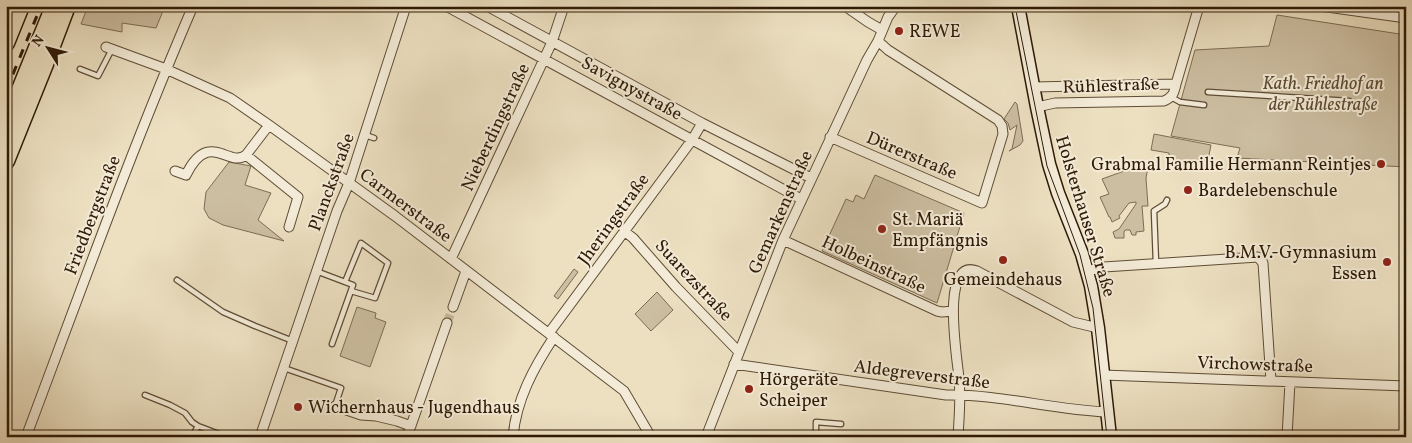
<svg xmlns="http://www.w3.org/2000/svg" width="1412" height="443" viewBox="0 0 1412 443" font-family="Vollkorn,serif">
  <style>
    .green { fill: #ccbea1; stroke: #7d6c54 }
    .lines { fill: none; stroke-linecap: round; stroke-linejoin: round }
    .street-tunnel { stroke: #c6b89c; stroke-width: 9; stroke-dasharray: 9 4.5; stroke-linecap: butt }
    .lane-casing { stroke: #5e4c35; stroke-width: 7 }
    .street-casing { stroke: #5e4c35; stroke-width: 11 }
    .secondary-casing { stroke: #2e1a06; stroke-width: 15 }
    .highway-casing { stroke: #2e1a06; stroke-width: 19 }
    .lane { stroke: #f3ebd7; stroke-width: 4.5 }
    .street { stroke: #f3ebd7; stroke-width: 9 }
    .secondary { stroke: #f3ebd7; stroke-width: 12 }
    .highway { stroke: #ece0c1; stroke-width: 16 }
    .tram { stroke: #2e1a06; stroke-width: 1 }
    .rail { stroke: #2e1a06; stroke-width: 3; stroke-dasharray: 9 9; stroke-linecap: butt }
    .poi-dot { fill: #8f2418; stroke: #f3ebd7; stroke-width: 2 }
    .labels { text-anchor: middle; stroke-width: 4; stroke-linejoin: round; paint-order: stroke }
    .poi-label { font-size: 18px; fill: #2e1a06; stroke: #f3ebd7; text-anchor: start }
    .park-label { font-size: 18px; font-style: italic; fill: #5d4b34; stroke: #f3ebd7 }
    .street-label { font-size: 18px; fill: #2e1a06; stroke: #f3ebd7 }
  </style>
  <rect width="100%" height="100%" fill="#ece0c1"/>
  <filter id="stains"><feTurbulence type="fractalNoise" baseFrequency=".004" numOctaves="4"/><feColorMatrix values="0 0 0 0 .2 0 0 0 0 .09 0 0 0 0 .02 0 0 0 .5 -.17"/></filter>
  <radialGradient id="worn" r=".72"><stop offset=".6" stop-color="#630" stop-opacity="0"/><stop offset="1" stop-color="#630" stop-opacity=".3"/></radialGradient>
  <path class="green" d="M 88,6 L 165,6 L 156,28 L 122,23 L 122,32 L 81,24 Z
    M 1277,15 L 1406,35 L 1406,167 L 1237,158 L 1240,148 L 1171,136 L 1195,50 L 1269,46 Z
    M 1015,102 L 1017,104 L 1023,141 L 1020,145 L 1009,151 L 1012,149 L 1017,125 L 1010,130 L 1008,123 L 1004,119 Z
    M 1154,134 L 1211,145 L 1208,160 L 1181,163 L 1169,160 L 1169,153 L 1151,150 Z
    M 229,162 L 251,166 L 245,185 L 271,193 L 258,220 L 284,241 L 223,225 L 209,218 L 204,209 L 206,192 Z
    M 1149,162 L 1146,178 L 1148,206 L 1142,206 L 1144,231 L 1136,232 L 1136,235 L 1132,235 L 1130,230 L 1125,230 L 1124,232 L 1124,238 L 1115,238 L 1113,232 L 1119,229 L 1136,204 L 1136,202 L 1129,203 L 1119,216 L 1120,218 L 1112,222 L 1110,217 L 1109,217 L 1100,197 L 1109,194 L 1102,179 Z
    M 875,175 L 964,213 L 937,303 L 822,251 L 846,199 L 853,202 L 856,195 L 864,199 Z
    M 574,269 L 578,272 L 558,299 L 554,296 Z
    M 657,292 L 673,310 L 651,331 L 635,314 Z
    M 357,307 L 376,313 L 375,318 L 386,322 L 370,367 L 340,356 Z"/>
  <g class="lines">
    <path class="street-tunnel" d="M 447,323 L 453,307"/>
    <g class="lane-casing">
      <path id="lane" d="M 80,69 L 98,76 L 112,49
        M 1208,92 L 1349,101
        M 1171,97 L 1180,102 L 1204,105
        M 365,135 L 374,138
        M 1156,263 L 1154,211 L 1165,204 L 1167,200
        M 316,271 L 353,285 L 332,344
        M 177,280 L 223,312 L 255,326 L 293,341
        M 345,282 L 361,243 L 388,263 L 375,298 L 351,291
        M 284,368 L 341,388 L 335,406
        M 145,395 L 170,405 L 185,413 L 192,422 L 198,426 L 227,437
        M 192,437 L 198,426
        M 816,437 L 816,422 L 841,424"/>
    </g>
    <g class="street-casing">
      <path id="street" d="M 446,6 L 801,199
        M 487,6 L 702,123 L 811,178
        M 845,6 L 868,22 L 882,30
        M 1320,6 L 1406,18
        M 106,47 L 166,69 L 230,98 L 269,125 L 395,216 L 624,391 L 651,437
        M 1176,84 L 1199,6
        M 1033,87 L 1176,84 C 1174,93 1173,97 1164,101 L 1055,103 L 1037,107
        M 830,137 L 982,203 L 1003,134 L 1002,126 L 998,120 L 888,50 L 878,41
        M 246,155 L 298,197 L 289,227
        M 175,171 L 186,175 C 209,128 229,169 246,155 L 269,125
        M 624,231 L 633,238 L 676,287 L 739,352
        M 783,240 L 937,311 L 942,312 L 953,311
        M 451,259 L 544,59 L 552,42 L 564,6
        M 1087,271 L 1104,267 L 1258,257 L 1263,263 L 1271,381
        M 453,307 L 466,271
        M 549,333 L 692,140 L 702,123
        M 734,364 L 946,395 C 1000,394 1053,410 1107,412
        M 1103,375 L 1406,386
        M 335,406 L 361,415 L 376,416 L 397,421 L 411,426
        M 26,437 C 80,293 132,148 193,6
        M 260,437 L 337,211 L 349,183 L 406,6
        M 407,437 L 447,323
        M 513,437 C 516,400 534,367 554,337
        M 706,437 L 783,240 L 867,60 L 878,41 L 888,17 L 896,6
        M 958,437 C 959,418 961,398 959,379 C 958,362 939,257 977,271 L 1073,322 L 1098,328
        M 1287,437 L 1290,382"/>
    </g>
    <g class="secondary-casing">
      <path id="secondary" d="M 1018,6 L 1037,107 L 1049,164 L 1058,193 L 1082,254 L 1091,286 L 1098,328 L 1110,437"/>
    </g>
    <g class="highway-casing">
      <path id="highway" d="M 6,43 L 21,6
        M 6,124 L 54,6
        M 6,161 L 45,64 L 67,6"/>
    </g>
    <use href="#lane" class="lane"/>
    <use href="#street" class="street"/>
    <use href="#secondary" class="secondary"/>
    <use href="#highway" class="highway"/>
    <path class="tram" d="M 1015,6 L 1047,166 L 1080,255 L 1093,308 L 1107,437"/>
    <path class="rail" d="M 6,91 L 41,6"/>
  </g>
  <g class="poi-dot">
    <circle cx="899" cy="31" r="5"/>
    <circle cx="1381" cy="164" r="5"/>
    <circle cx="1188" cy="190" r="5"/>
    <circle cx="882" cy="229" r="5"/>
    <circle cx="1003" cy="260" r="5"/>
    <circle cx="1387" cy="262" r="5"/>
    <circle cx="749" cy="389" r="5"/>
    <circle cx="298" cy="407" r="5"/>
  </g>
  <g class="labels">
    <g class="poi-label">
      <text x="909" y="37">REWE</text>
      <text x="1371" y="170" text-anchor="end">Grabmal Familie Hermann Reintjes</text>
      <text x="1198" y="196">Bardelebenschule</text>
      <text x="892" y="225">St. Mariä<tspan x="892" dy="21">Empfängnis</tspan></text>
      <text x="1377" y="258" text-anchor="end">B.M.V.-Gymnasium<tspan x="1377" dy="21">Essen</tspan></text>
      <text x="1003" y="285" text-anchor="middle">Gemeindehaus</text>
      <text x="759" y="385">Hörgeräte<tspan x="759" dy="21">Scheiper</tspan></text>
      <text x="308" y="413">Wichernhaus - Jugendhaus</text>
    </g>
    <g class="park-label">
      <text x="1323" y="89">Kath. Friedhof an<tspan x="1323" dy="21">der Rühlestraße</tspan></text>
    </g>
    <g class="street-label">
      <text transform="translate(1111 85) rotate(-2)" y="6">Rühlestraße</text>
      <text transform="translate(632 88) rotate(29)" y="6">Savignystraße</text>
      <text transform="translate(495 127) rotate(-65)" y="6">Nieberdingstraße</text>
      <text transform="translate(912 155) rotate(23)" y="6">Dürerstraße</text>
      <text transform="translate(331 182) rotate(-70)" y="6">Planckstraße</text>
      <text transform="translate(406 205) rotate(37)" y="6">Carmerstraße</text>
      <text transform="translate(780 212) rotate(-66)" y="6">Gemarkenstraße</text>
      <text transform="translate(92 215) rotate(-69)" y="6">Friedbergstraße</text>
      <text transform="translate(1086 216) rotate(73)" y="6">Holsterhauser Straße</text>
      <text transform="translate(613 219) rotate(-54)" y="6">Jheringstraße</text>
      <text transform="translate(874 264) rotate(25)" y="6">Holbeinstraße</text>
      <text transform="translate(694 280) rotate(47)" y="6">Suarezstraße</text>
      <text transform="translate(1255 364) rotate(2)" y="6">Virchowstraße</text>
      <text transform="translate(922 374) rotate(7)" y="6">Aldegreverstraße</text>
    </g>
  </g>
  <rect width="1412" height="443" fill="none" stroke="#ece0c1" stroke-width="25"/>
  <rect x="8" y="8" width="1397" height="428" fill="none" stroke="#2e1a06" stroke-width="2.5"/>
  <rect x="12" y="12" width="1387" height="418" fill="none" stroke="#2e1a06"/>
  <g transform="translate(48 48) rotate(306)" stroke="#f3ebd7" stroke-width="4" paint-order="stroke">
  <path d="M0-4L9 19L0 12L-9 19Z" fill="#2e1a06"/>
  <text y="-8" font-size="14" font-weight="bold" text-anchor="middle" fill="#2e1a06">N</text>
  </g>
  <rect width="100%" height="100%" filter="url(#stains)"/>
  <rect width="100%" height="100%" fill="url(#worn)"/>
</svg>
